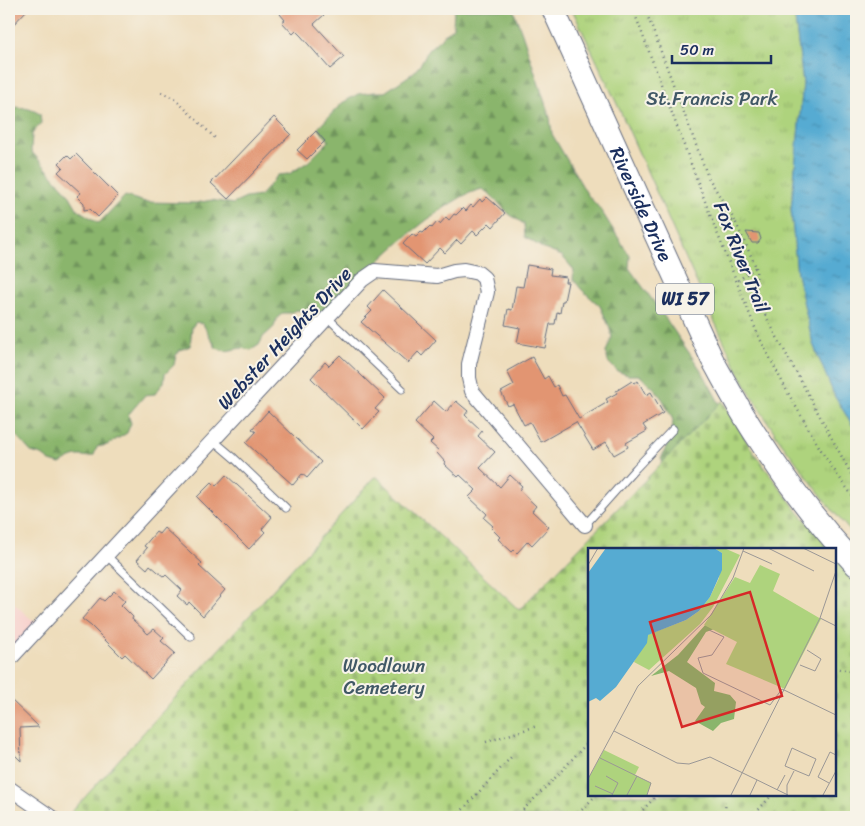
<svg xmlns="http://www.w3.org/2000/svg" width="865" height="826" viewBox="0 0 865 826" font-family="Sriracha,sans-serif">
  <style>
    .built { fill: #f7d0cc }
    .forest { fill: url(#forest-firs); stroke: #527265 }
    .cemetery { fill: url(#cemetery-stones); stroke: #64816e }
    .park { fill: url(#park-tufts); stroke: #64816e }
    .water { fill: url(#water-ripples); stroke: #386d98 }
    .building { fill: #e29572 }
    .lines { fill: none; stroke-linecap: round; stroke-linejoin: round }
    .lane-casing { stroke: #656c7f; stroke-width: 9 }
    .street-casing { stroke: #656c7f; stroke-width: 16 }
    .primary-casing { stroke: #656c7f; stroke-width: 24 }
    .path { stroke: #656c7f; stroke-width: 2.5; stroke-dasharray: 1 4; stroke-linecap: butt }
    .lane { stroke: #fff; stroke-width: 7 }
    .street { stroke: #fff; stroke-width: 14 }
    .primary { stroke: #fff; stroke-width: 22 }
    .labels { text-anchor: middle; stroke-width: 4; stroke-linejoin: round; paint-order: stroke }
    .shield { fill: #f7f3e8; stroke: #5d6a87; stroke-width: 1 }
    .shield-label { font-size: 18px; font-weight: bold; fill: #1b2f5e }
    .park-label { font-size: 19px; fill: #405866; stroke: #f7f3e8 }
    .street-label { font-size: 19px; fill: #1b2f5e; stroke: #f7f3e8 }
    .inset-road { fill: none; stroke: #9a9796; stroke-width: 1 }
    .view { fill: #d62828; fill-opacity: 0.15; stroke: #d62828; stroke-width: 2.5 }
    .inset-edge { fill: none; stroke: #1b2f5e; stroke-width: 2.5 }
  </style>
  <defs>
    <pattern id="forest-firs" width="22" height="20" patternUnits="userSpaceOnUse" patternTransform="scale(1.25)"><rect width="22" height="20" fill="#8ab56c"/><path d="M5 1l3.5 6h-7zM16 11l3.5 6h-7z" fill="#70945c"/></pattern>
    <pattern id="cemetery-stones" width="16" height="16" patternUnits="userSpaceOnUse" patternTransform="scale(1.25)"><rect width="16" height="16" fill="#aed37d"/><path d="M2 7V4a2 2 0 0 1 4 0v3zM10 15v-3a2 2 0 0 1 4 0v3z" fill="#95b56e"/></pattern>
    <pattern id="park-tufts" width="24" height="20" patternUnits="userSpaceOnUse" patternTransform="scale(1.25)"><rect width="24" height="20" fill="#aed37d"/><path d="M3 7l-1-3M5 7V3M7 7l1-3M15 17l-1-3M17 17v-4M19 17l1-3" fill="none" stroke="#95b56e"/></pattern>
    <pattern id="water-ripples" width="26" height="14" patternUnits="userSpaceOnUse" patternTransform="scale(1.25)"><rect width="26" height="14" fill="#56abd2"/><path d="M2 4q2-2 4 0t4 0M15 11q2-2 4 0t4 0" fill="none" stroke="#468cae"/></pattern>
  </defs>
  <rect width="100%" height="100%" fill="#f7f3e8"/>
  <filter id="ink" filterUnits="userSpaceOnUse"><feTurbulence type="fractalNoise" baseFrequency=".02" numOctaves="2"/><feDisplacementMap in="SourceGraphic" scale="10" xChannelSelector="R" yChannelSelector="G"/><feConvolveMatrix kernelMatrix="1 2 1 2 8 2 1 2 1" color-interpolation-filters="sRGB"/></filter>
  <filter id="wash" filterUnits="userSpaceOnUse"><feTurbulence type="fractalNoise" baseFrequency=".0096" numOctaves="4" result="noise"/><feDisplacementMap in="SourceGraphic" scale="20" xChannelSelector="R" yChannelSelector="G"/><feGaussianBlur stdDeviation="1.12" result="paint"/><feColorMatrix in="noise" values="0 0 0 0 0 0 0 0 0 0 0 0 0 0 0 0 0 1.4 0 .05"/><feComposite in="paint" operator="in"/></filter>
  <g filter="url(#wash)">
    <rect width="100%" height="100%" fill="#eeddbc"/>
    <path class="built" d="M 9,599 L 40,627 L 9,660 Z"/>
    <path class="forest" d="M 454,9 L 513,9 L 522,33 L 550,118 L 552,134 L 587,194 L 600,209 L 630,256 L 629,268 L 659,309 L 703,373 L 732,427 L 667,469 L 661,459 L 672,433 L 673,420 L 663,400 L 654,388 L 639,375 L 628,375 L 617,371 L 608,362 L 606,352 L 612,337 L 609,326 L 600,306 L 582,290 L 573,279 L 574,270 L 562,256 L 544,249 L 525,237 L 524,224 L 509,214 L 490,194 L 482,189 C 466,193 458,199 444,208 C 398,238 363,279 321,314 L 297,310 L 290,313 L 283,313 L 277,318 L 274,327 L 263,337 L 259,345 L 251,350 L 241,348 L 226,351 L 216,348 L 203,324 L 196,322 L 192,327 L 190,346 L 180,350 L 176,355 L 174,365 L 165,374 L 164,382 L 155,394 L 145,395 L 128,415 L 131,423 L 127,433 L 107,445 L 97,447 L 94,455 C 86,458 88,456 81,456 C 74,455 65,461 60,464 L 50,461 L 42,455 L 31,452 L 14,433 L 9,430 L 9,108 C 20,106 30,108 40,114 L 41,123 L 32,134 L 31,151 L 68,193 L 78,210 L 99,223 L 125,196 L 145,202 L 196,203 L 212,200 L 233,204 L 246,198 L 260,196 L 278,175 L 289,174 L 308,162 L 329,141 L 318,128 L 342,103 L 358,94 L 375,92 L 385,92 L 413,73 L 420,65 L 428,50 L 453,27 Z"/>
    <path class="cemetery" d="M 722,401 L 754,453 L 798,512 L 833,550 L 589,550 L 589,795 L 834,795 L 834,551 L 856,575 L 856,817 L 67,817 L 376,476 L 519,610 Z"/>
    <path class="park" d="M 572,9 L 792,9 L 795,19 L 803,83 L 791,210 L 797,274 L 813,344 L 835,397 L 856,431 L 856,538 L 833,511 L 778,438 L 756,403 L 738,371 L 704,299 L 618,106 Z"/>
    <path class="water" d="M 792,9 L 856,9 L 856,431 L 835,397 L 813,344 L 797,274 L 791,210 L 803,83 L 795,19 Z"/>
    <g id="blocks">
      <path class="building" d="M 9,9 L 28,9 L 9,29 Z
        M 285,9 L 318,9 L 324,15 L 314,24 L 344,57 L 330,69 L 301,36 L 296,31 L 293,34 L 282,22 L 285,20 L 280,14 Z
        M 274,117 L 291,134 L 228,199 L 211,183 Z
        M 316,131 L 325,141 L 307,159 L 297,150 Z
        M 76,154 L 118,196 L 98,217 L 90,209 L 84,210 L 84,203 L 77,196 L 81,193 L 58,172 L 63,167 L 59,163 L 67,155 L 71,159 Z
        M 487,197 L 505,213 L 493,227 L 489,223 L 477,235 L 473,231 L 461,244 L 457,240 L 445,253 L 440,248 L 425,264 L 403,244 L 412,234 L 416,237 L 421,232 L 423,233 L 430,226 L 432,228 L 437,222 L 440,224 L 446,217 L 449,220 L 454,214 L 456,215 L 463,208 L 466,211 L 471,205 L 473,207 L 480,199 L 482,202 Z
        M 746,232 L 759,233 L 761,239 L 758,243 L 752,243 Z
        M 527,265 L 551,269 L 550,275 L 566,277 L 565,282 L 568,282 L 564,301 L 562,301 L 560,313 L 557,312 L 555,324 L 550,324 L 545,348 L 517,343 L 520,328 L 505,325 L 508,309 L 512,310 L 516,286 L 523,287 Z
        M 383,290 L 436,340 L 422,356 L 418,352 L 408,363 L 361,322 L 372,311 L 368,307 Z
        M 340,355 L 385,398 L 375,409 L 379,412 L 363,429 L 311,378 L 325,362 L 329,366 Z
        M 532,357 L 544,379 L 548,376 L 554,387 L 557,385 L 562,396 L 565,395 L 579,419 L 608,402 L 606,399 L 617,393 L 616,391 L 632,381 L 634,383 L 638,381 L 646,395 L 651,392 L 663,413 L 643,425 L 647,431 L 626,443 L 628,447 L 614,455 L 606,442 L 593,450 L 576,422 L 541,442 L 530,422 L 524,425 L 513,404 L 508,406 L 501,392 L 514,385 L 507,371 Z
        M 434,401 L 446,412 L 456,401 L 468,411 L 465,415 L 482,431 L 478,436 L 495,452 L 480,468 L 500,487 L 510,475 L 522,486 L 519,490 L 536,506 L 532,511 L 549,527 L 532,545 L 528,541 L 517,553 L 514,550 L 512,552 L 498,539 L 500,537 L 491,528 L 493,526 L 484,518 L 487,514 L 469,497 L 476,490 L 460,475 L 458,477 L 444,464 L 445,462 L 437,453 L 439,451 L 430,443 L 433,440 L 415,423 Z
        M 268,411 L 321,462 L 307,478 L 302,474 L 293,485 L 246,443 L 256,432 L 252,429 Z
        M 226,475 L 272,517 L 262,529 L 265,532 L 249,549 L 197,497 L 212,482 L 216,486 Z
        M 164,528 L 202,563 L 199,566 L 225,590 L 203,616 L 189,602 L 187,605 L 177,596 L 182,590 L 166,575 L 164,577 L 150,565 L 147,569 L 137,560 L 147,548 L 144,546 L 156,532 L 159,534 Z
        M 114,591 L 125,601 L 121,605 L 133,617 L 132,619 L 148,634 L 154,629 L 164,638 L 161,641 L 175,653 L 151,679 L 125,654 L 122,657 L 91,626 L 82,619 L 100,598 L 104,601 Z
        M 9,698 L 39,727 L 20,728 L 21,761 L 9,749 Z"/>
    </g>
  </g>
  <g filter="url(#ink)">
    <use href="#blocks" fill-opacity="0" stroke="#656c7f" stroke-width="1"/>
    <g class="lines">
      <g class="lane-casing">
        <path id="lane" d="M 327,317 L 402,389
          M 213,440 L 234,458 L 286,508
          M 585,525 L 636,468 L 673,429
          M 106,555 L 191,637"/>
      </g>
      <g class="street-casing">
        <path id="street" d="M 9,660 L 362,280 L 375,271 L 437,276 L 454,271 L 464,270 L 478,273 L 484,278 L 487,292 L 469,364 L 469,378 L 472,391 L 585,525
          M 9,788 L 51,817"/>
      </g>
      <g class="primary-casing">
        <g id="primary">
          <path id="s1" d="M 553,9 L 712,359 C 727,386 741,413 758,438 C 787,483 820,526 856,565"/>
        </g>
      </g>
      <path class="path" d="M 633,9 L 712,220 L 758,335 L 788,393 L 825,457 L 856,501
        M 645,9 L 708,177 L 735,221
        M 161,92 L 175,99 L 217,140
        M 712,220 L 735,221 L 756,267 L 736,282
        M 756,267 L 757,300 L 856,483
        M 834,668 L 856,672
        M 486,742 L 537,726
        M 456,817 L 513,755
        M 516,817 L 554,779 L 589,741
        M 575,817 L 596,795
        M 636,817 L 657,795
        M 724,817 L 726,802
        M 752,817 L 772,795"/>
      <use href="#lane" class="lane"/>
      <use href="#street" class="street"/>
      <use href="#primary" class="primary"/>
    </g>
  </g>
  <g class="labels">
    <rect class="shield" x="656" y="283.5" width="58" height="31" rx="4"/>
    <g class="shield-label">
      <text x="685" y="305">WI 57</text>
    </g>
    <g class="park-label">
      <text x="712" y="105">St.Francis Park</text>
      <text x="384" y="672">Woodlawn<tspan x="384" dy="22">Cemetery</tspan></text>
    </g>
    <g class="street-label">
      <text dy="7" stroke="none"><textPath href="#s1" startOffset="214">Riverside Drive</textPath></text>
      <text transform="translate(742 257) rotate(68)" y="7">Fox River Trail</text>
      <text transform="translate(284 338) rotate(-47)" y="7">Webster Heights Drive</text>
    </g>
  </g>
  <g transform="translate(588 548)">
    <rect width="248" height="248" fill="#eeddbc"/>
    <path d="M 119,75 L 126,81 L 118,84 L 99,114 L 127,135 L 126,143 L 142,147 L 148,154 L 146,171 L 133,175 L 125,183 L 107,173 L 117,159 L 113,156 L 108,140 L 81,123 L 63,128 L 90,107 Z" fill="#8ab56c"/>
    <path d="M 172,17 L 192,26 L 185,43 L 233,71 L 197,141 L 138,116 L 149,94 L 116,77 L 147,29 L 162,35 ZM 16,202 L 51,219 L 47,227 L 63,235 L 59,247 L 0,247 L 0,231 Z" fill="#aed37d"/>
    <path d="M 126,0 L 136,0 L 152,7 L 125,59 L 112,76 L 61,122 L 46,114 L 59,87 L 98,72 L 111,63 L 122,49 L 131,30 L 134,5 Z" fill="#aed37d"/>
    <path d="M 18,0 L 126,0 L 134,5 L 134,22 L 122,49 L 111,63 L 98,72 L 60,87 L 59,95 L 28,139 L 12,153 L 8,150 L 0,154 L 0,25 Z" fill="#56abd2"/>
    <path class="inset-road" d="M 180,0 L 226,23M 215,0 L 248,16M 155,3 L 184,16M 0,17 L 10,0M 232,70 L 248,78M 121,82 L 136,89 L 124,107 L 110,110 L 115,125 L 182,157 L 194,141 L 248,167M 212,117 L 227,123 L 233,111 L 219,102M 26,183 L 89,215 L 101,216 L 122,209 L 200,247M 204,200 L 228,211 L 221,228 L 197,218 ZM 12,210 L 63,235 L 59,247M 18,228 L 30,235 L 24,247M 0,231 L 50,138 L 123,67 L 145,30 L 156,0M 241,235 L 230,229 L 242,204 L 248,207M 7,238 L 25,246M 189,242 L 197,227M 39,247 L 49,228M 143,247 L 232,70 L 248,23M 162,247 L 169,232M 199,247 L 199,237 L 206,223M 235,247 L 248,223"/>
    <path class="view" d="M 162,44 L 194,148 L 94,179 L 62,74 Z"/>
    <rect width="248" height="248" class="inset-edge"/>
  </g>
  <rect width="865" height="826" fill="none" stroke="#f7f3e8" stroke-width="30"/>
  <path d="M672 55v8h99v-8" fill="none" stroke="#1b2f5e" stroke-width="2.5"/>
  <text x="680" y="55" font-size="15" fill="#1b2f5e" stroke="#f7f3e8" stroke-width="4" paint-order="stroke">50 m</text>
</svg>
